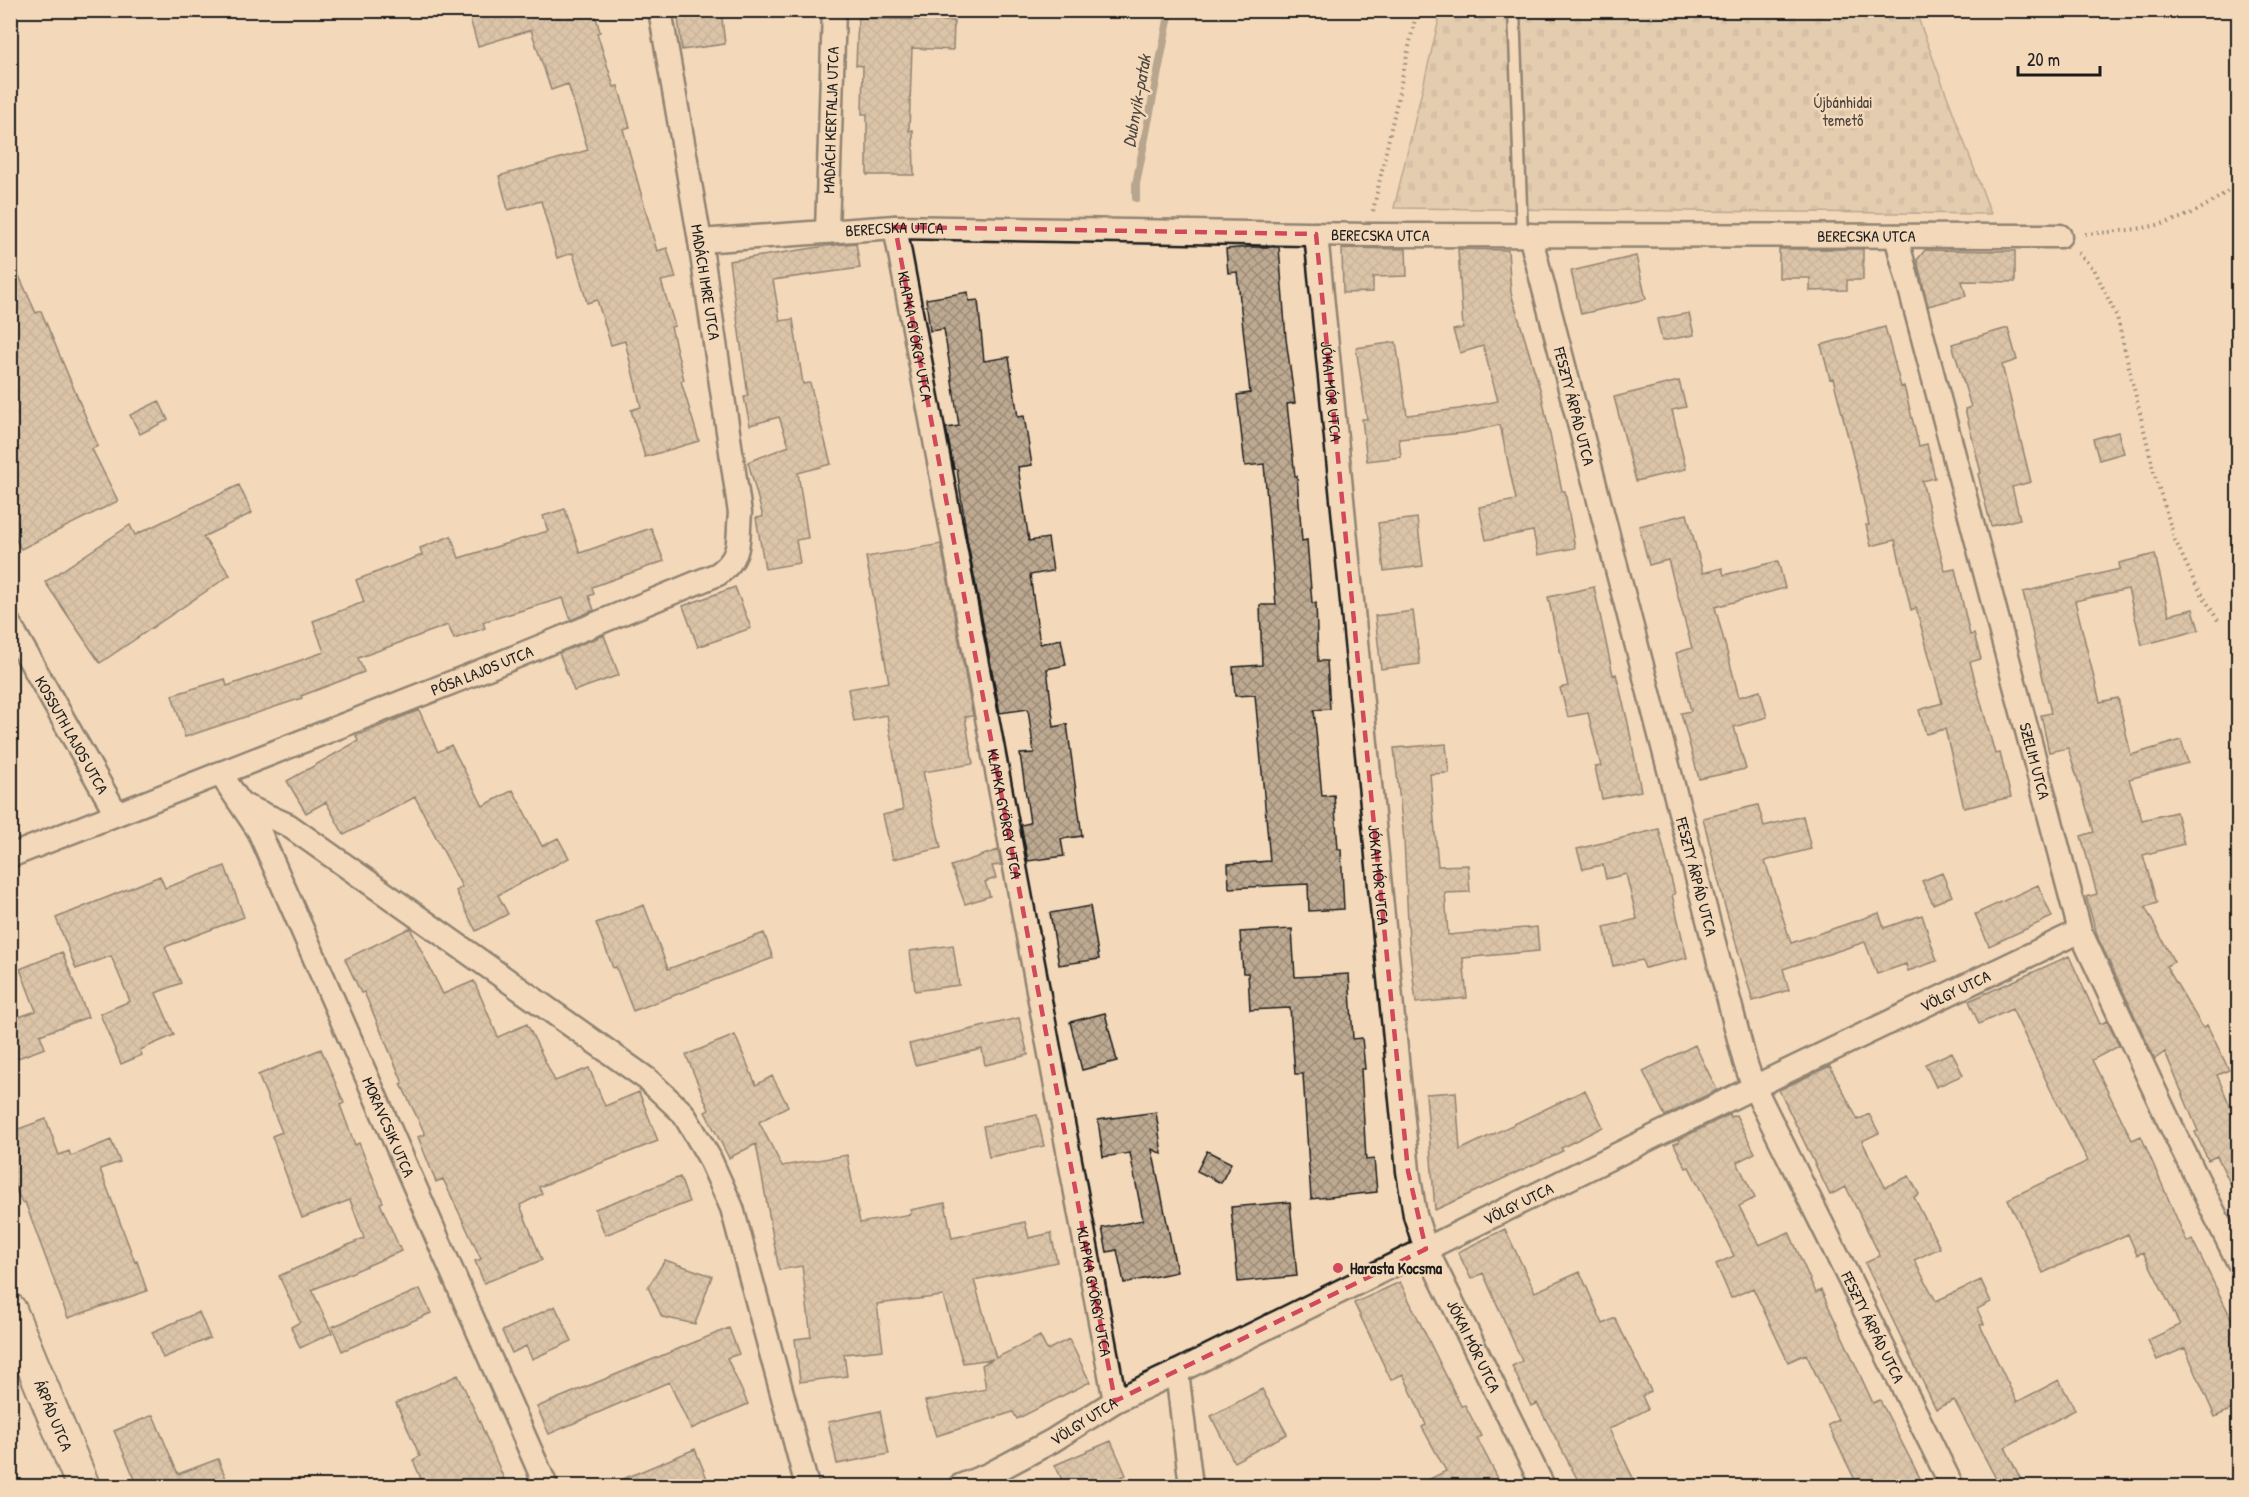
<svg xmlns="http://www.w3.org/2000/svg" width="2249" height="1497" viewBox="0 0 2249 1497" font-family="'Patrick Hand',sans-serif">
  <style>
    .cemetery { fill: url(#cemetery-stones); stroke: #786c60; stroke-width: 1.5 }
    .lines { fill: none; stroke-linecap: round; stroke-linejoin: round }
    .stream { stroke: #71665a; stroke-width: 8 }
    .building { fill: url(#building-cross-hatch); stroke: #1c1c1c; stroke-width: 1.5 }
    .lane-casing { stroke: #1c1c1c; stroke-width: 15 }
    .street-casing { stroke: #1c1c1c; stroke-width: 27 }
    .secondary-casing { stroke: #1c1c1c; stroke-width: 36 }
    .path { stroke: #1c1c1c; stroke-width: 4; stroke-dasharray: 1.5 4.5; stroke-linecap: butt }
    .lane { stroke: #f3d9ba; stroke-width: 10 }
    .street { stroke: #f3d9ba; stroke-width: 22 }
    .secondary { stroke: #f3d9ba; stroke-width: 32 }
    .marked { fill: none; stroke: #d1495b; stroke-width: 4.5; stroke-dasharray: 12 8; stroke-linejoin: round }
    .poi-dot { fill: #d1495b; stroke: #f3d9ba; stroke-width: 2 }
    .labels { text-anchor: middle; stroke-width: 5; stroke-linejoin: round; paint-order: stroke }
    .park-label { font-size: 16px; fill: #4a443e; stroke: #f3d9ba }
    .street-label { font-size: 16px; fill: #1c1c1c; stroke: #f3d9ba }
    .poi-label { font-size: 16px; font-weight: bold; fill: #1c1c1c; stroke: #f3d9ba; text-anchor: start }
    .water-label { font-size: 18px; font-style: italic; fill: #4d4740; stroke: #f3d9ba }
  </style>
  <defs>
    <pattern id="cemetery-stones" width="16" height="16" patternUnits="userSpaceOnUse" patternTransform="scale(1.5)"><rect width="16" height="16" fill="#d3bda3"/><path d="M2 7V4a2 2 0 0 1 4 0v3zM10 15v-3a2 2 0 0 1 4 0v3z" fill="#b5a28c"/></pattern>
    <pattern id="building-cross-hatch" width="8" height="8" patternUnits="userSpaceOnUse" patternTransform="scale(1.5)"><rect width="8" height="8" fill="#beaa92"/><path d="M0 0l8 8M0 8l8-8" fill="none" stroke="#9a8a76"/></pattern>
  </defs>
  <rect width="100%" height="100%" fill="#f3d9ba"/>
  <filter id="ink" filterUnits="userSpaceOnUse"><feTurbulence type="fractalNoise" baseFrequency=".0167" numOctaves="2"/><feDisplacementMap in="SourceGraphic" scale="12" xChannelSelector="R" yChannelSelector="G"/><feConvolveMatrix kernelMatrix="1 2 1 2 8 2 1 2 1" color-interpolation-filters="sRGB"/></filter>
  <g filter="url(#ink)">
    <path class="cemetery" d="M 1915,10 L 1991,214 L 1394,208 L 1441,11 Z"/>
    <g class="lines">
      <path class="stream" d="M 1136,198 L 1136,184 L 1170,10"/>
    </g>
    <path class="building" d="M 501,10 L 594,10 L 600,32 L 597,33 L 614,87 L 618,86 L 630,127 L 623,129 L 657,251 L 667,248 L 676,278 L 661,281 L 675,326 L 671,327 L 684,380 L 681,381 L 699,441 L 645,457 L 631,410 L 641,407 L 625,341 L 611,345 L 597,300 L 587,303 L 573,253 L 557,258 L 541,201 L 508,210 L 499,176 L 588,150 L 568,84 L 551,90 L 531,30 L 478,46 L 470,19 Z
      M 677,10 L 721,10 L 725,44 L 682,50 Z
      M 858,18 L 954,21 L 953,50 L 912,48 L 909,131 L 913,130 L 914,175 L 867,175 L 867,114 L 862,114 L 863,66 L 856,65 Z
      M 856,243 L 860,268 L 773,280 L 780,321 L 793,319 L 803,384 L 810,383 L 831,464 L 798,473 L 808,538 L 796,540 L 800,563 L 765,569 L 756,518 L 763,517 L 748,462 L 789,446 L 779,417 L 750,425 L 744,397 L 748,396 L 729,261 L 826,246 Z
      M 1251,247 L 1279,247 L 1286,339 L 1295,403 L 1287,404 L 1295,476 L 1297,476 L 1302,541 L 1307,540 L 1312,603 L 1316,603 L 1318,661 L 1327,661 L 1330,709 L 1314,710 L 1322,796 L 1334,795 L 1338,849 L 1341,849 L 1344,909 L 1309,911 L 1308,884 L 1229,888 L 1228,864 L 1270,861 L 1255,695 L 1235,696 L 1233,667 L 1262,665 L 1260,605 L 1276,605 L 1264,464 L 1245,466 L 1237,395 L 1250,393 L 1237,272 L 1228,273 L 1226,249 Z
      M 1342,248 L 1406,249 L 1407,276 L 1373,277 L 1373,292 L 1343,293 Z
      M 1458,249 L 1508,250 L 1511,293 L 1541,392 L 1562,491 L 1565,491 L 1575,548 L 1538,555 L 1533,531 L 1486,540 L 1479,507 L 1516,500 L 1500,425 L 1464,433 L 1399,439 L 1401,457 L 1367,461 L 1362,419 L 1367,419 L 1356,348 L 1396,342 L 1407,415 L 1459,409 L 1498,401 L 1483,346 L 1460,353 L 1453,330 L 1463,328 Z
      M 1779,249 L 1863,249 L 1863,280 L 1847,280 L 1847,290 L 1810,291 L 1810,278 L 1779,278 Z
      M 1925,250 L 2015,251 L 2015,282 L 1962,281 L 1966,296 L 1928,306 L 1917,260 Z
      M 10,256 L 36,313 L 41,311 L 98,446 L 92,449 L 118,501 L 21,549 L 10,528 Z
      M 1636,256 L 1646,299 L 1581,314 L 1571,271 Z
      M 968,292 L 969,301 L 978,300 L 984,361 L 1009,357 L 1018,417 L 1024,416 L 1032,465 L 1018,467 L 1029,541 L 1048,538 L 1053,571 L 1030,575 L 1040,644 L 1061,639 L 1066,665 L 1047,669 L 1054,727 L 1067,724 L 1082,836 L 1061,839 L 1064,856 L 1028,861 L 1021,825 L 1030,823 L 1020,754 L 1034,753 L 1028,709 L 1000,713 L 967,539 L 957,469 L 954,469 L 946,428 L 959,426 L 944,329 L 930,331 L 926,299 Z
      M 1689,313 L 1694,335 L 1662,341 L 1657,319 Z
      M 1885,327 L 1901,387 L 1904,386 L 1919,446 L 1927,444 L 1935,478 L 1922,481 L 1945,571 L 1955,569 L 1970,635 L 1974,634 L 1981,659 L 1970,662 L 1995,754 L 2000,753 L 2011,797 L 1964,808 L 1945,729 L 1926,734 L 1919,710 L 1942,703 L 1916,608 L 1911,610 L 1895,540 L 1871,546 L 1866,525 L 1869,525 L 1859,480 L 1833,378 L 1830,379 L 1821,345 Z
      M 2008,328 L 2017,360 L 2002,365 L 2031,482 L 2012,487 L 2020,519 L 1991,526 L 1978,474 L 1981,473 L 1965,409 L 1971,407 L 1952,344 Z
      M 1679,381 L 1686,407 L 1672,410 L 1686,469 L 1636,481 L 1614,397 Z
      M 159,401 L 168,420 L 140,434 L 130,415 Z
      M 2118,432 L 2124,453 L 2099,460 L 2093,439 Z
      M 239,485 L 252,513 L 203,537 L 230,575 L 100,663 L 45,582 L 130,525 L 135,535 Z
      M 565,509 L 580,553 L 651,528 L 664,561 L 592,587 L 594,594 L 589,596 L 594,610 L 571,620 L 563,598 L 483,622 L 485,628 L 454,639 L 448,625 L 358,658 L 364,672 L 301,696 L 302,698 L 185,737 L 172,695 L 225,679 L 227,686 L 324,652 L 313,621 L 364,602 L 356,580 L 422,555 L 420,548 L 451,536 L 459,558 L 548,531 L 543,516 Z
      M 1687,514 L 1703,573 L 1722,568 L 1724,575 L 1778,561 L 1785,588 L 1715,607 L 1739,697 L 1760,691 L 1767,717 L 1734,727 L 1746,769 L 1699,779 L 1681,713 L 1691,711 L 1676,653 L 1692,648 L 1668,560 L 1649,565 L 1639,526 Z
      M 1417,518 L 1423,566 L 1384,571 L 1378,523 Z
      M 941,544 L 973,716 L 965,717 L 973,764 L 923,772 L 941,848 L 893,859 L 883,815 L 903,810 L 887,715 L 854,721 L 848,689 L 889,682 L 866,557 Z
      M 2155,554 L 2169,615 L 2193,609 L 2199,630 L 2142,645 L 2128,589 L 2075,601 L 2100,702 L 2118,698 L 2131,755 L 2181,740 L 2188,763 L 2129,779 L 2142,820 L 2176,812 L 2184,844 L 2143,855 L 2157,903 L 2145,907 L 2174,962 L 2166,966 L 2203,1028 L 2207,1025 L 2229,1070 L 2217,1075 L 2238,1125 L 2238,1200 L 2217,1156 L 2208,1160 L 2195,1132 L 2198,1131 L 2165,1052 L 2155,1059 L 2098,938 L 2086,897 L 2097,894 L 2081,836 L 2094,832 L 2068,748 L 2049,752 L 2041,715 L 2051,713 L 2023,592 L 2120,569 L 2119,563 Z
      M 735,587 L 751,628 L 698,647 L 683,606 Z
      M 1594,587 L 1613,675 L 1616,674 L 1628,723 L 1641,791 L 1602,799 L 1595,767 L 1601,766 L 1588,713 L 1568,717 L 1560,688 L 1568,686 L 1548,597 Z
      M 1413,611 L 1420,664 L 1381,669 L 1375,616 Z
      M 604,635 L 619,675 L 574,691 L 559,653 Z
      M 419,710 L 438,752 L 451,745 L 483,806 L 513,790 L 542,846 L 558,838 L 569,858 L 498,895 L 508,914 L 476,931 L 456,891 L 462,887 L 415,797 L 344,835 L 326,802 L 306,813 L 287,781 L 358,741 L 356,736 Z
      M 1446,744 L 1449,773 L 1430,774 L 1438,866 L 1468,865 L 1470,892 L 1445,893 L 1448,935 L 1537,927 L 1539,951 L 1463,958 L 1467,998 L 1416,1003 L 1409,942 L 1404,840 L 1394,748 Z
      M 1758,805 L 1764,826 L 1803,816 L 1811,849 L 1765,861 L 1791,943 L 1879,913 L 1884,928 L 1922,915 L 1937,961 L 1908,971 L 1906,964 L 1877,974 L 1865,942 L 1783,969 L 1789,990 L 1753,1001 L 1724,903 L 1703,818 Z
      M 1659,829 L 1675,894 L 1672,895 L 1687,958 L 1645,968 L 1642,960 L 1613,966 L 1604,927 L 1637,919 L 1626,874 L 1606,879 L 1603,865 L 1583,869 L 1577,849 Z
      M 998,850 L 1001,865 L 992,866 L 996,878 L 985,882 L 990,896 L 965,904 L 951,866 Z
      M 225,866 L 244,917 L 165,947 L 181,983 L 156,993 L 174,1035 L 140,1050 L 142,1055 L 121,1064 L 100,1014 L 130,1001 L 111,956 L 76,969 L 56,918 L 160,876 L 165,888 Z
      M 1942,873 L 1952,896 L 1933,904 L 1922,881 Z
      M 2038,885 L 2052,917 L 1989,946 L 1975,914 Z
      M 644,905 L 668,969 L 764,933 L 773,958 L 633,1011 L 616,967 L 613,968 L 596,923 Z
      M 1090,906 L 1099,959 L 1059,965 L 1050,913 Z
      M 410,928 L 443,994 L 474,981 L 498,1037 L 527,1024 L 555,1081 L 589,1068 L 605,1106 L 639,1092 L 658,1141 L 539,1187 L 542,1194 L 520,1205 L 542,1260 L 484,1283 L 475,1261 L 481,1259 L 443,1179 L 436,1182 L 418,1137 L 425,1134 L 401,1084 L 403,1083 L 364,992 L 361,993 L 345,959 Z
      M 1292,929 L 1295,977 L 1349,974 L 1353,1039 L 1362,1038 L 1365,1069 L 1361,1069 L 1366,1160 L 1374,1159 L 1377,1192 L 1311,1199 L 1303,1074 L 1295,1074 L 1290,1008 L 1250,1010 L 1248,973 L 1243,973 L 1240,932 Z
      M 953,945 L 959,985 L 915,991 L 910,951 Z
      M 62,952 L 88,1017 L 40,1035 L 45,1048 L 10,1061 L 10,1020 L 36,1011 L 20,969 Z
      M 2069,956 L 2100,1024 L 2107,1021 L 2119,1046 L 2092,1060 L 2132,1140 L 2141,1136 L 2187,1242 L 2192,1239 L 2238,1332 L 2238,1406 L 2215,1417 L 2185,1348 L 2157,1360 L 2148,1340 L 2180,1325 L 2143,1252 L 2137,1255 L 2128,1234 L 2043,1273 L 2008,1199 L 2088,1161 L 2055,1099 L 2012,1009 L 1979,1024 L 1969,1001 Z
      M 1105,1013 L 1117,1061 L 1082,1070 L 1070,1022 Z
      M 1019,1018 L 1028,1055 L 985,1065 L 982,1049 L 915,1065 L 909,1044 Z
      M 735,1035 L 756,1085 L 772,1076 L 788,1106 L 759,1122 L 782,1166 L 847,1155 L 860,1223 L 911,1214 L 910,1210 L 945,1203 L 952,1238 L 1025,1222 L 1029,1238 L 1051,1233 L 1057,1262 L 974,1280 L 996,1358 L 1040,1336 L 1047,1350 L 1069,1339 L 1090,1382 L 1017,1419 L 1013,1412 L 936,1436 L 925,1401 L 986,1389 L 982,1365 L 993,1359 L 963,1363 L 943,1296 L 877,1304 L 883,1350 L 844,1354 L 847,1376 L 800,1382 L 795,1339 L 811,1337 L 802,1266 L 779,1270 L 756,1144 L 729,1158 L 705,1112 L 709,1110 L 686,1055 Z
      M 1695,1045 L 1717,1090 L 1665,1116 L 1643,1071 Z
      M 321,1049 L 344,1103 L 340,1105 L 355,1145 L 359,1143 L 383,1202 L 380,1203 L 401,1251 L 312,1290 L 332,1333 L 300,1348 L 291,1327 L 300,1322 L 279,1276 L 364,1238 L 350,1200 L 302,1218 L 272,1136 L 282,1132 L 258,1075 Z
      M 1952,1052 L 1963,1075 L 1936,1087 L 1925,1064 Z
      M 1830,1066 L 1858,1120 L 1869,1114 L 1879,1133 L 1862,1141 L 1885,1187 L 1909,1176 L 1919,1194 L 1914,1197 L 1940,1248 L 1914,1260 L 1936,1301 L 1981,1280 L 1991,1302 L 1977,1309 L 1984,1324 L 1980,1325 L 2017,1402 L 2059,1380 L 2075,1410 L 2005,1447 L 2024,1486 L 2000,1486 L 1954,1400 L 1936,1409 L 1865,1263 L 1880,1256 L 1846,1187 L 1830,1195 L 1779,1090 Z
      M 1585,1090 L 1603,1127 L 1561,1148 L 1563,1151 L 1435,1210 L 1426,1094 L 1456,1092 L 1460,1150 Z
      M 1156,1112 L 1162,1154 L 1152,1149 L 1177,1272 L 1124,1283 L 1117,1250 L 1107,1252 L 1102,1228 L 1143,1220 L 1130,1153 L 1103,1157 L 1098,1120 Z
      M 1730,1114 L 1731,1117 L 1736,1115 L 1755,1153 L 1737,1162 L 1755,1198 L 1739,1206 L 1759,1245 L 1789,1232 L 1816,1293 L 1821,1290 L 1873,1403 L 1880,1400 L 1924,1486 L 1858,1486 L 1828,1425 L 1838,1420 L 1806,1354 L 1788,1362 L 1753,1288 L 1731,1298 L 1716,1264 L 1734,1256 L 1689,1167 L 1686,1168 L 1674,1144 L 1679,1142 L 1678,1140 Z
      M 1037,1115 L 1044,1146 L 989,1157 L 983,1126 Z
      M 46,1119 L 59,1155 L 69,1151 L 71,1156 L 111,1140 L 120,1162 L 100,1169 L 135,1262 L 137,1261 L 147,1291 L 68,1318 L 25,1202 L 22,1203 L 10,1176 L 10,1132 Z
      M 1207,1151 L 1231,1163 L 1221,1183 L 1197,1171 Z
      M 680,1177 L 689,1202 L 605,1235 L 595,1209 Z
      M 1290,1202 L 1297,1276 L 1238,1282 L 1231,1207 Z
      M 1505,1229 L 1535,1292 L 1580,1272 L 1603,1324 L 1615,1318 L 1651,1391 L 1642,1396 L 1648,1409 L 1609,1429 L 1637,1486 L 1581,1486 L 1537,1403 L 1531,1406 L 1512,1366 L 1522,1361 L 1483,1273 L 1471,1279 L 1458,1252 Z
      M 665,1260 L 712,1276 L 695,1324 L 662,1317 L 648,1287 Z
      M 1400,1282 L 1461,1406 L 1465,1405 L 1481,1436 L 1477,1438 L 1502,1486 L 1416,1486 L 1446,1471 L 1422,1427 L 1426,1425 L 1403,1374 L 1391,1380 L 1354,1303 Z
      M 420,1289 L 431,1313 L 342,1351 L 332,1327 Z
      M 555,1306 L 572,1341 L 532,1359 L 526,1346 L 512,1353 L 502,1331 Z
      M 199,1312 L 210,1338 L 163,1358 L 152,1332 Z
      M 729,1328 L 739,1354 L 727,1358 L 748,1404 L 691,1429 L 669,1382 L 549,1434 L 537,1407 Z
      M 458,1375 L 476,1413 L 507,1486 L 424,1486 L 413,1460 L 420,1456 L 396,1403 Z
      M 1262,1389 L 1287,1434 L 1234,1462 L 1211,1416 Z
      M 880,1411 L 889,1454 L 837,1464 L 828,1422 Z
      M 153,1415 L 178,1474 L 218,1459 L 229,1486 L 138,1486 L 114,1431 Z
      M 1111,1441 L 1126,1475 L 1099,1486 L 1065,1486 L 1055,1465 Z
      M 695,1449 L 710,1486 L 606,1486 Z"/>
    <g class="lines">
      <g class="lane-casing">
        <path id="lane" d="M 1514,10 L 1522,235"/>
      </g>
      <g class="street-casing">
        <g id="street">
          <path id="s1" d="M 895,227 L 1115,1401"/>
          <path id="s2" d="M 827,231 L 834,10"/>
          <path id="s3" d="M 1316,234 L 1408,1171 L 1415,1215 L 1426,1249 L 1543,1486"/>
          <path id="s4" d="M 1530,235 L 1745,1062 L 1754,1087 L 1952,1486"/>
          <path id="s5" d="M 1896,236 L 2080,931 L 2174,1132 L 2238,1261"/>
          <path id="s6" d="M 700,241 L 895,227 L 1368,235 L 2060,236"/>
          <path id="s7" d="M 10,625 L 116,813"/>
          <path id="s8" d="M 220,773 L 259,831 L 546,1486"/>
          <path d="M 243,805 L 288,825 L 647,1079 L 683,1113 L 709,1157 L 732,1208 L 807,1486"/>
          <path id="s9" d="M 10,856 L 471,675 L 718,574 C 743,556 737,541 740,513 L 700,241 L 660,10"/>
          <path d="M 1177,1372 L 1191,1486"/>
          <path id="s10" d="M 960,1486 L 990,1474 L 1052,1441 L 1115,1401 L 1177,1372 L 1754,1087 L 2080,931"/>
        </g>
      </g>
      <g class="secondary-casing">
        <g id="secondary">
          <path id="s11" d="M 10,1310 L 83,1486"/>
        </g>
      </g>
      <path class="path" d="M 1373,211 L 1417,10
        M 2085,234 C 2150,229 2185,226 2238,183
        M 2078,253 L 2094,269 L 2117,317 L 2154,472 L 2175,540 L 2194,581 L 2220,624"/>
      <use href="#lane" class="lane"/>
      <use href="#street" class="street"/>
      <use href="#secondary" class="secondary"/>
    </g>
  </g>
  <path d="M0 0H2249V1497H0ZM 895,227 L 1316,234 L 1408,1171 L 1426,1249 L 1115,1401 Z" fill="#f3d9ba" fill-opacity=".55" fill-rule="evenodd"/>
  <path class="marked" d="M 895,227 L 1316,234 L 1408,1171 L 1426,1249 L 1115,1401 Z"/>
  <circle class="poi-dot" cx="1338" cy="1268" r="6"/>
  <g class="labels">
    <g class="park-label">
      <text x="1843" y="108">Újbánhidai<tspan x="1843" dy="18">temető</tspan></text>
    </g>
    <g class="street-label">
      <text dy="6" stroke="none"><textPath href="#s2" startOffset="111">MADÁCH KERTALJA UTCA</textPath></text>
      <text dy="6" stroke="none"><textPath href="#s6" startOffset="195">BERECSKA UTCA</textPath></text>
      <text dy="6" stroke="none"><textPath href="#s6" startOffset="681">BERECSKA UTCA</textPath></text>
      <text dy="6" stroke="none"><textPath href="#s6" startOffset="1167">BERECSKA UTCA</textPath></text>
      <text transform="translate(706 282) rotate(81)" y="6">MADÁCH IMRE UTCA</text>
      <text dy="6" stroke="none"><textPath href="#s1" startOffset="111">KLAPKA GYÖRGY UTCA</textPath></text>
      <text dy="6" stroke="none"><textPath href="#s3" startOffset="158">JÓKAI MÓR UTCA</textPath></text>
      <text dy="6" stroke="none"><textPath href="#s4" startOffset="177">FESZTY ÁRPÁD UTCA</textPath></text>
      <text dy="6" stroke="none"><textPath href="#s9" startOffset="507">PÓSA LAJOS UTCA</textPath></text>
      <text dy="6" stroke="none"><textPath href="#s7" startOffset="126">KOSSUTH LAJOS UTCA</textPath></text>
      <text dy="6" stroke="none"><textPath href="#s5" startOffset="543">SZELIM UTCA</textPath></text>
      <text dy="6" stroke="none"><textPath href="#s1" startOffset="597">KLAPKA GYÖRGY UTCA</textPath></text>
      <text dy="6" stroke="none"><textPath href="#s3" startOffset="644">JÓKAI MÓR UTCA</textPath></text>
      <text dy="6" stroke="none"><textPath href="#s4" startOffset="663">FESZTY ÁRPÁD UTCA</textPath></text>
      <text dy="6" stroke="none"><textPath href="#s10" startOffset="1112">VÖLGY UTCA</textPath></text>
      <text dy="6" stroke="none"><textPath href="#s8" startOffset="393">MORAVCSIK UTCA</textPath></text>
      <text dy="6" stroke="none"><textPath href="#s10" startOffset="626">VÖLGY UTCA</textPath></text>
      <text dy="6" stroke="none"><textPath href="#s1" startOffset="1083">KLAPKA GYÖRGY UTCA</textPath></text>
      <text dy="6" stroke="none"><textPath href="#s4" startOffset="1149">FESZTY ÁRPÁD UTCA</textPath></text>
      <text dy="6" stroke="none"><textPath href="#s3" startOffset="1130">JÓKAI MÓR UTCA</textPath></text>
      <text dy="6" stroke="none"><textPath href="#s11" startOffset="114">ÁRPÁD UTCA</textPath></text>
      <text dy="6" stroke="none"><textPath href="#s10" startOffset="140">VÖLGY UTCA</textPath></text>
    </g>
    <g class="poi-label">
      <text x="1350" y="1274">Harasta Kocsma</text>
    </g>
    <g class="water-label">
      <text transform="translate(1137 101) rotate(-80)" y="6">Dubnyik-patak</text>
    </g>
  </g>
  <rect width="2249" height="1497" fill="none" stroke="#f3d9ba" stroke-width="36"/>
  <rect x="18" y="18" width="2213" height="1461" fill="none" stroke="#1c1c1c" stroke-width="2" filter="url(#ink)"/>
  <path d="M2018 66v9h82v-9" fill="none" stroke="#1c1c1c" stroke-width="3"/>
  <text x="2027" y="66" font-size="18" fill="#1c1c1c" stroke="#f3d9ba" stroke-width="4.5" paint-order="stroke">20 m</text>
</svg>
